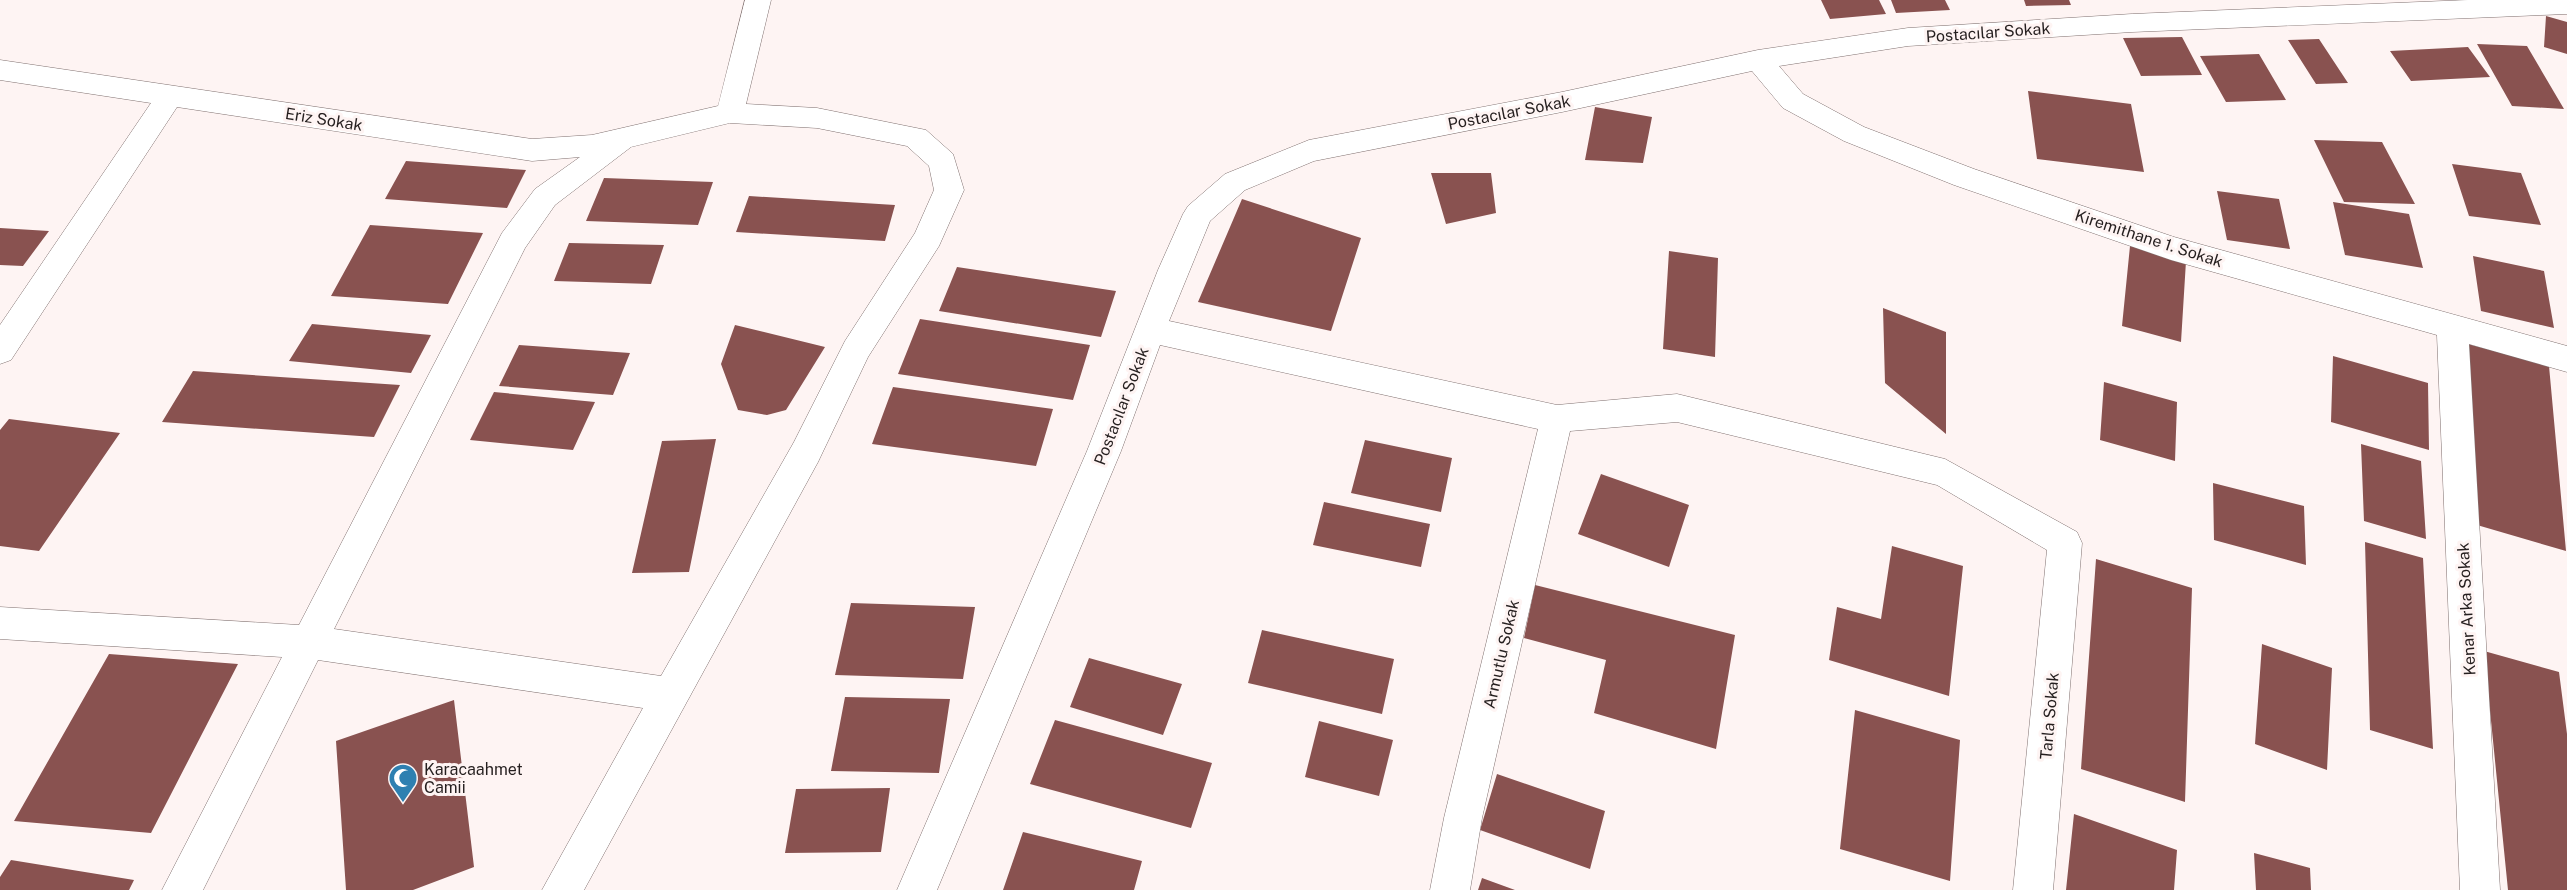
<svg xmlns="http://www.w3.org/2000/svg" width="2567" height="890" viewBox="0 0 2567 890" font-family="'Public Sans',sans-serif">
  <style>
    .building { fill: #895250 }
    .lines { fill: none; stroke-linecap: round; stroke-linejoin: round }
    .street-casing { stroke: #807170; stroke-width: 1 }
    .street { fill: #fff; fill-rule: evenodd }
    .labels { text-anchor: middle; stroke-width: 6; stroke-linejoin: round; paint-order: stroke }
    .street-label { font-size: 16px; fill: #251f1f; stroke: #fef4f3 }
    .poi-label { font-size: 16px; fill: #251f1f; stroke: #fef4f3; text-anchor: start }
  </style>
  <rect width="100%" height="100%" fill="#fef4f3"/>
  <path class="building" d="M 1821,0 L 1879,0 L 1886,14 L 1830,19 Z
    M 1891,0 L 1945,0 L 1950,10 L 1896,13 Z
    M 2024,0 L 2069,0 L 2071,5 L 2026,6 Z
    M 2546,16 L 2567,22 L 2567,54 L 2544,47 Z
    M 2182,37 L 2202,75 L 2141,76 L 2123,38 Z
    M 2319,39 L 2348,83 L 2316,84 L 2288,40 Z
    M 2477,44 L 2527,46 L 2564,109 L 2512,106 Z
    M 2468,47 L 2490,77 L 2411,81 L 2390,51 Z
    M 2259,54 L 2286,100 L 2226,102 L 2200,56 Z
    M 2028,91 L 2131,104 L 2144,172 L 2037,159 Z
    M 1595,107 L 1652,117 L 1643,163 L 1585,160 Z
    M 2314,140 L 2382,142 L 2415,204 L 2344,202 Z
    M 406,161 L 526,170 L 507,208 L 385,199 Z
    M 2452,164 L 2521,173 L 2541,225 L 2469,216 Z
    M 1431,173 L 1491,173 L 1496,213 L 1446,224 Z
    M 604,178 L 713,182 L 698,225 L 586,221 Z
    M 2217,191 L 2279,199 L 2290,249 L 2227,240 Z
    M 749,196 L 895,205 L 885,241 L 736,232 Z
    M 1242,199 L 1361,238 L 1331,331 L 1198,302 Z
    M 2333,202 L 2409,214 L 2423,268 L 2345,255 Z
    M 370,225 L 483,233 L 448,304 L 331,296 Z
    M 0,228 L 49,231 L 23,266 L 0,265 Z
    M 569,243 L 664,245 L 651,284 L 554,281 Z
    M 2130,246 L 2186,261 L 2181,342 L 2122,326 Z
    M 1669,251 L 1718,258 L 1715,357 L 1663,349 Z
    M 2473,256 L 2544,271 L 2554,328 L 2481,311 Z
    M 957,267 L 1116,291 L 1101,337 L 939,311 Z
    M 1883,308 L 1946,332 L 1946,434 L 1885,383 Z
    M 920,319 L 1090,345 L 1073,400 L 898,374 Z
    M 312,324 L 431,335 L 411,373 L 289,361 Z
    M 735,325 L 825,347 L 786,410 L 767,415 L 738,410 L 721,364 Z
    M 2468,344 L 2549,366 L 2566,551 L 2477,525 Z
    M 519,345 L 630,353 L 613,395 L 499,386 Z
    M 2333,356 L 2428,383 L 2429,450 L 2331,422 Z
    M 193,371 L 400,385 L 374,437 L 162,422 Z
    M 2104,382 L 2177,402 L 2175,461 L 2100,440 Z
    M 893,387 L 1053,409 L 1036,466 L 872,444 Z
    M 494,392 L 595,402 L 573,450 L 470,440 Z
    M 9,419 L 120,433 L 39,551 L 0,546 L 0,430 Z
    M 716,439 L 689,572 L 632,573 L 662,441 Z
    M 1365,440 L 1452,458 L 1441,512 L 1351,493 Z
    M 2361,444 L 2421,461 L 2426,539 L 2364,521 Z
    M 1601,474 L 1689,505 L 1669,567 L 1578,534 Z
    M 2213,483 L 2304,506 L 2306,565 L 2214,540 Z
    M 1324,502 L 1430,524 L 1421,567 L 1313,545 Z
    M 2365,542 L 2423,558 L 2433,749 L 2370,730 Z
    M 1892,546 L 1963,566 L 1949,696 L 1829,660 L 1837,607 L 1881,619 Z
    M 2096,559 L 2192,588 L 2185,802 L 2081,769 Z
    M 1535,585 L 1735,635 L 1716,749 L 1594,713 L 1606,660 L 1524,638 Z
    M 851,603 L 975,607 L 963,679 L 835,675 Z
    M 1262,630 L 1394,659 L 1382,714 L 1248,683 Z
    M 2262,644 L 2332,668 L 2327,770 L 2255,744 Z
    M 2484,651 L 2559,672 L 2567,734 L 2567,890 L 2508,890 Z
    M 109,654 L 238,664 L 151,833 L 14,821 Z
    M 1089,658 L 1182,684 L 1163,735 L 1070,707 Z
    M 845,697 L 950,699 L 939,773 L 831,771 Z
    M 454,700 L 474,867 L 413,890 L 346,890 L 336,741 Z
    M 1855,710 L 1960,740 L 1950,881 L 1840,849 Z
    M 1055,720 L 1212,763 L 1191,828 L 1030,784 Z
    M 1319,721 L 1393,740 L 1379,796 L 1305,777 Z
    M 1497,774 L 1605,811 L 1590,869 L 1480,830 Z
    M 890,788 L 881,852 L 785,853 L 796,789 Z
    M 2074,814 L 2177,850 L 2174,890 L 2066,890 Z
    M 1023,832 L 1142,861 L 1134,890 L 1003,890 Z
    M 2254,853 L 2310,868 L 2311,890 L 2256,890 Z
    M 11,860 L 134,880 L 129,890 L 0,890 L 0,877 Z
    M 1482,878 L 1515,890 L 1478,890 Z"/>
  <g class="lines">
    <g class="street-casing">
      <path id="street" d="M 745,0 L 771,0 L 746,104 L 817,108 L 926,130 L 953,154 L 964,190 L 939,246 L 868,357 L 818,462 L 584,890 L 542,890 L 643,708 L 318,660 L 203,890 L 162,890 L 282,657 L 0,639 L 0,607 L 299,625 L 502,233 L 535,189 L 580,157 L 532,161 L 177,107 L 11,360 L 0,364 L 0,325 L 151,103 L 0,80 L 0,60 L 532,139 L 592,135 L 718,106 ZM 730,123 L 817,128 L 907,146 L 929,166 L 934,190 L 915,233 L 845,341 L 794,442 L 661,676 L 334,629 L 525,248 L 555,205 L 631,147 Z
        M 2468,0 L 2567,0 L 2567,14 L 2132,32 L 1908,46 L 1779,66 L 1803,94 L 1864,127 L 1974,169 L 2174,237 L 2567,346 L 2567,372 L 2469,344 L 2500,890 L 2460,890 L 2437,335 L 2171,260 L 1954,185 L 1844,141 L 1783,108 L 1752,71 L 1562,112 L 1314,161 L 1245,190 L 1210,221 L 1169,321 L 1557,405 L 1677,394 L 1945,459 L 2077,532 L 2082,543 L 2053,890 L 2013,890 L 2047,550 L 1937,485 L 1677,422 L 1570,431 L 1482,818 L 1470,890 L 1430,890 L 1444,818 L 1538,429 L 1160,345 L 1121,451 L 937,890 L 897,890 L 1087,451 L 1158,270 L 1183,214 L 1188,206 L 1225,174 L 1309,140 L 1562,92 L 1758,50 L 1908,28 L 2132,14 Z"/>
    </g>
    <use href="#street" class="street"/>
  </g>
  <defs>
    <g id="mosque-pin" transform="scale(1.5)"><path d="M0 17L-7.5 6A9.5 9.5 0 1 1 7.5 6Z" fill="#2e80b1" stroke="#fef4f3"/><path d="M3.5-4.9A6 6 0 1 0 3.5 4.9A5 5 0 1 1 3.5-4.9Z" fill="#fff"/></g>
  </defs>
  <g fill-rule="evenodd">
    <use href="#mosque-pin" x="403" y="778"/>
  </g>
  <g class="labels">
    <g class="street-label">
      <text transform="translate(1988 32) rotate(-4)" y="6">Postacılar Sokak</text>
      <text transform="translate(1509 112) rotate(-11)" y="6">Postacılar Sokak</text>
      <text transform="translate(324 119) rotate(9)" y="6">Eriz Sokak</text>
      <text transform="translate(2149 238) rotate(18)" y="6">Kiremithane 1. Sokak</text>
      <text transform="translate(1121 406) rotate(-69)" y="6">Postacılar Sokak</text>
      <text transform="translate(2466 609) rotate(-93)" y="6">Kenar Arka Sokak</text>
      <text transform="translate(1501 654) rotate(-77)" y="6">Armutlu Sokak</text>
      <text transform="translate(2049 716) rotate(-85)" y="6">Tarla Sokak</text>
    </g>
    <g class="poi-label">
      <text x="424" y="775">Karacaahmet<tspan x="424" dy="18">Camii</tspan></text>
    </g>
  </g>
</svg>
